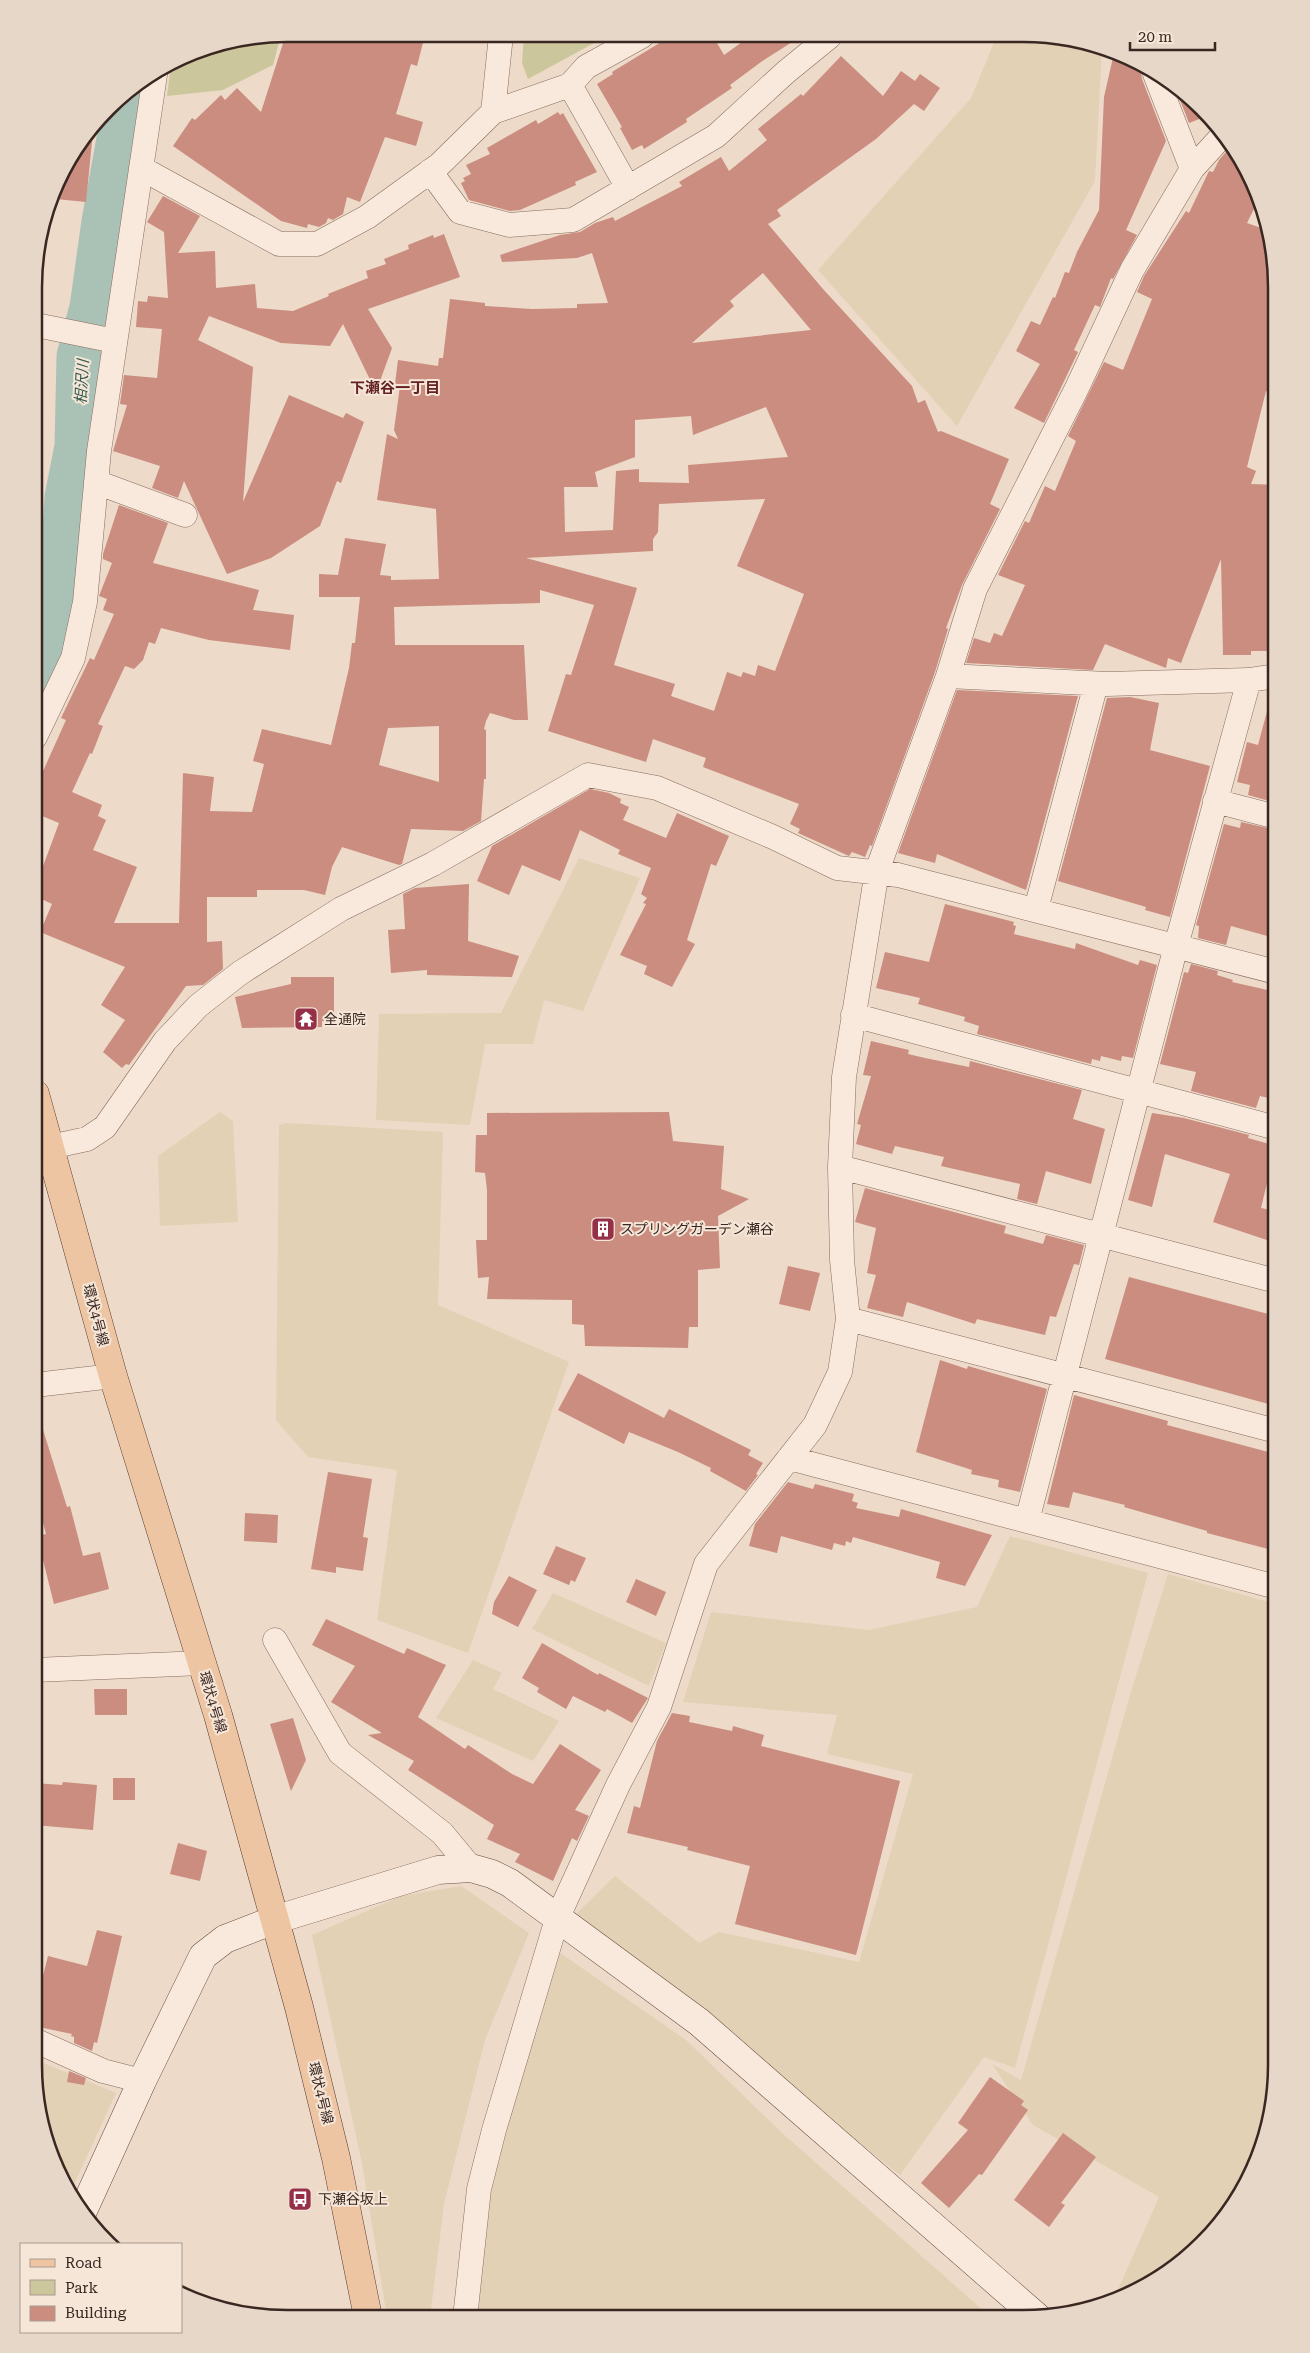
<svg xmlns="http://www.w3.org/2000/svg" width="1310" height="2353" viewBox="0 0 1310 2353" font-family="'Roboto Serif','Noto Sans JP',serif">
  <style>
    .farmland { fill: #e3d1b6 }
    .green { fill: #ccc69c }
    .lines { fill: none; stroke-linecap: round; stroke-linejoin: round }
    .river { stroke: #a9c2b5; stroke-width: 51 }
    .building { fill: #ca8d80; fill-rule: evenodd }
    .street-casing { stroke: #896b5e; stroke-width: 25 }
    .secondary-casing { stroke: #6b4c41; stroke-width: 29 }
    .primary-casing { stroke: #573a31; stroke-width: 29 }
    .street { stroke: #f8e9dc; stroke-width: 24 }
    .secondary { stroke: #f8e9dc; stroke-width: 28 }
    .primary { stroke: #eec5a3; stroke-width: 28 }
    .labels { text-anchor: middle; stroke-width: 4; stroke-linejoin: round; paint-order: stroke }
    .poi-label { font-size: 14px; fill: #3a2721; stroke: #f5e6d8; text-anchor: start }
    .street-label { font-size: 14px; fill: #3a2721; stroke: #f5e6d8 }
    .water-label { font-size: 15px; font-style: italic; fill: #31594d; stroke: #f5e6d8 }
    .neighbourhood-label { font-size: 15px; font-weight: bold; fill: #652223; stroke: #f5e6d8 }
    .rim { fill: none; stroke: #3a2721; stroke-width: 2.5 }
  </style>
  <rect width="100%" height="100%" fill="#eddac8"/>
  <path class="farmland" d="M 996,38 L 1072,39 L 1102,49 L 1095,181 L 957,426 L 818,270 L 971,98 Z
    M 579,858 L 640,878 L 583,1011 L 544,1000 L 533,1044 L 485,1044 L 470,1125 L 376,1120 L 379,1014 L 501,1013 Z
    M 220,1112 L 233,1121 L 238,1222 L 160,1226 L 158,1156 Z
    M 287,1123 L 443,1132 L 438,1305 L 569,1362 L 468,1653 L 377,1620 L 397,1470 L 308,1457 L 276,1420 L 279,1125 Z
    M 1010,1536 L 1148,1573 L 1015,2068 L 984,2057 L 900,2175 L 575,1915 L 615,1876 L 699,1943 L 719,1932 L 859,1962 L 913,1774 L 827,1754 L 837,1715 L 683,1702 L 711,1612 L 868,1630 L 977,1607 Z
    M 1168,1574 L 1276,1604 L 1276,2082 L 1257,2162 L 1224,2220 L 1177,2267 L 1113,2301 L 1159,2197 L 1033,2125 L 992,2064 L 1021,2080 L 1130,1695 Z
    M 553,1593 L 666,1643 L 649,1686 L 532,1629 Z
    M 473,1660 L 502,1673 L 493,1689 L 559,1721 L 533,1761 L 436,1718 Z
    M 461,1886 L 529,1933 L 485,2040 L 444,2204 L 430,2318 L 387,2317 L 362,2163 L 312,1935 L 401,1896 Z
    M 553,1948 L 686,2040 L 780,2131 L 993,2319 L 471,2318 L 478,2226 Z
    M 34,2059 L 116,2093 L 70,2193 L 47,2147 Z"/>
  <path class="green" d="M 281,35 L 273,65 L 223,90 L 167,96 L 171,65 L 191,53 Z
    M 524,35 L 607,36 L 528,79 L 522,63 Z"/>
  <g class="lines">
    <path class="river" d="M 35,672 L 53,638 L 64,590 L 70,498 L 80,447 L 82,357 L 95,308 L 107,222 L 131,90"/>
  </g>
  <path class="building" d="M 286,34 L 425,35 L 417,66 L 411,64 L 396,114 L 423,122 L 416,146 L 385,137 L 360,202 L 347,197 L 343,214 L 333,220 L 328,218 L 326,223 L 319,227 L 308,224 L 307,228 L 281,221 L 173,146 L 192,118 L 195,120 L 221,95 L 225,100 L 237,88 L 261,112 Z
    M 671,36 L 713,36 L 724,55 L 749,37 L 800,37 L 761,62 L 730,85 L 732,88 L 686,119 L 687,122 L 644,149 L 642,145 L 632,150 L 620,128 L 622,127 L 597,84 L 613,74 L 612,72 Z
    M 1114,53 L 1134,60 L 1144,66 L 1141,72 L 1142,79 L 1166,141 L 1126,230 L 1137,235 L 1113,279 L 1111,278 L 1100,307 L 1095,305 L 1074,350 L 1078,352 L 1044,423 L 1014,408 L 1040,364 L 1016,351 L 1031,321 L 1040,325 L 1053,297 L 1055,298 L 1065,272 L 1069,273 L 1077,252 L 1099,210 L 1104,97 Z
    M 841,56 L 883,96 L 901,71 L 915,81 L 920,74 L 940,88 L 924,111 L 914,104 L 876,139 L 777,210 L 781,216 L 768,224 L 823,289 L 912,386 L 918,403 L 925,400 L 938,432 L 941,431 L 1009,459 L 990,504 L 1000,509 L 962,585 L 946,628 L 948,629 L 935,672 L 872,846 L 870,845 L 865,857 L 852,852 L 849,856 L 798,833 L 800,829 L 790,824 L 799,804 L 703,767 L 706,758 L 653,739 L 646,762 L 548,731 L 566,674 L 571,675 L 594,605 L 540,590 L 540,603 L 394,607 L 395,645 L 524,645 L 528,720 L 514,720 L 490,713 L 486,721 L 484,729 L 486,730 L 486,779 L 484,779 L 481,821 L 463,831 L 411,829 L 402,864 L 399,865 L 342,847 L 332,867 L 325,895 L 304,890 L 257,890 L 257,897 L 207,897 L 207,942 L 222,941 L 223,969 L 203,985 L 186,986 L 129,1065 L 126,1064 L 122,1068 L 103,1052 L 125,1020 L 101,1005 L 125,967 L 40,932 L 52,904 L 35,896 L 35,888 L 59,823 L 35,813 L 35,789 L 66,720 L 61,718 L 90,658 L 94,660 L 114,614 L 103,610 L 107,599 L 99,596 L 112,563 L 103,559 L 103,554 L 119,505 L 168,523 L 153,563 L 259,590 L 253,610 L 294,615 L 290,650 L 209,640 L 161,628 L 155,644 L 149,642 L 143,660 L 134,669 L 125,666 L 98,724 L 103,726 L 92,754 L 90,753 L 72,792 L 102,805 L 98,816 L 106,820 L 93,850 L 137,867 L 114,923 L 179,923 L 183,773 L 214,777 L 210,811 L 252,812 L 264,764 L 253,761 L 262,729 L 331,745 L 349,668 L 352,643 L 355,643 L 360,597 L 319,597 L 319,574 L 338,575 L 345,538 L 386,544 L 380,575 L 391,576 L 391,580 L 439,579 L 436,509 L 377,500 L 387,434 L 398,439 L 394,430 L 400,386 L 395,384 L 398,360 L 438,366 L 439,358 L 443,358 L 450,299 L 485,303 L 485,306 L 532,309 L 577,308 L 577,304 L 608,303 L 592,253 L 577,258 L 502,262 L 500,255 L 560,235 L 580,232 L 595,223 L 613,217 L 615,221 L 682,186 L 679,182 L 721,157 L 729,171 L 767,140 L 758,129 L 801,94 L 803,96 ZM 763,273 L 811,330 L 692,343 L 734,306 L 730,301 ZM 766,407 L 788,457 L 688,465 L 689,483 L 639,482 L 639,469 L 616,471 L 613,530 L 565,532 L 564,487 L 598,487 L 595,472 L 635,457 L 635,420 L 691,416 L 693,435 ZM 765,499 L 737,566 L 804,594 L 775,671 L 758,665 L 755,676 L 743,672 L 741,677 L 727,672 L 714,711 L 671,696 L 675,684 L 614,665 L 637,588 L 526,558 L 653,551 L 653,539 L 658,532 L 659,504 ZM 439,726 L 439,782 L 379,765 L 388,728 Z
    M 1175,87 L 1190,97 L 1207,116 L 1189,123 Z
    M 558,112 L 560,115 L 563,113 L 597,172 L 575,182 L 576,185 L 520,210 L 510,211 L 469,200 L 461,183 L 465,181 L 463,178 L 471,174 L 466,165 L 490,154 L 487,148 L 536,120 L 538,124 Z
    M 93,132 L 86,202 L 56,199 L 60,175 Z
    M 1232,145 L 1259,199 L 1247,223 L 1267,230 L 1276,288 L 1276,378 L 1272,393 L 1266,391 L 1247,467 L 1256,471 L 1251,484 L 1276,485 L 1276,651 L 1251,651 L 1251,655 L 1223,655 L 1221,559 L 1181,663 L 1168,658 L 1166,668 L 1105,644 L 1093,670 L 966,663 L 974,638 L 990,643 L 994,633 L 1002,636 L 1025,585 L 998,575 L 1025,521 L 1029,523 L 1045,486 L 1055,491 L 1076,441 L 1068,436 L 1104,362 L 1123,370 L 1152,299 L 1137,292 L 1144,276 L 1186,211 L 1189,213 L 1209,171 L 1213,172 L 1219,160 Z
    M 163,196 L 200,216 L 178,253 L 215,251 L 216,288 L 255,284 L 257,308 L 293,311 L 329,296 L 328,294 L 368,278 L 366,271 L 386,264 L 384,259 L 409,249 L 408,245 L 433,235 L 434,238 L 444,234 L 460,277 L 368,309 L 392,348 L 376,392 L 343,324 L 330,346 L 281,343 L 209,316 L 198,340 L 253,367 L 243,502 L 289,395 L 343,418 L 346,413 L 364,422 L 341,483 L 337,481 L 320,526 L 271,558 L 227,574 L 184,481 L 178,498 L 152,488 L 160,466 L 113,451 L 127,405 L 120,404 L 124,375 L 157,378 L 162,329 L 136,327 L 138,301 L 147,302 L 148,296 L 168,298 L 164,232 L 147,222 Z
    M 957,690 L 1078,696 L 1026,890 L 937,854 L 935,863 L 898,853 Z
    M 1130,697 L 1159,703 L 1150,750 L 1210,766 L 1170,917 L 1145,910 L 1146,907 L 1058,881 L 1107,698 Z
    M 1269,704 L 1276,705 L 1276,803 L 1248,795 L 1250,785 L 1237,782 L 1247,742 L 1258,745 Z
    M 590,789 L 609,793 L 621,799 L 620,803 L 629,807 L 623,820 L 666,838 L 677,813 L 729,836 L 716,866 L 711,864 L 687,940 L 695,944 L 672,987 L 644,974 L 647,966 L 620,955 L 646,904 L 643,903 L 647,898 L 641,894 L 651,868 L 618,854 L 620,850 L 580,830 L 560,881 L 522,865 L 509,895 L 477,881 L 492,846 Z
    M 1241,822 L 1276,830 L 1276,919 L 1271,937 L 1231,926 L 1226,945 L 1198,938 L 1199,926 L 1196,925 L 1224,824 L 1240,828 Z
    M 469,884 L 468,941 L 519,956 L 512,977 L 427,975 L 427,970 L 391,973 L 388,930 L 405,929 L 403,894 L 415,888 Z
    M 945,904 L 1014,922 L 1013,925 L 1016,926 L 1014,934 L 1075,949 L 1076,943 L 1138,965 L 1140,960 L 1157,965 L 1133,1058 L 1122,1056 L 1121,1061 L 1101,1056 L 1100,1061 L 1092,1059 L 1091,1064 L 977,1034 L 979,1026 L 964,1021 L 965,1017 L 918,1004 L 920,998 L 876,988 L 885,952 L 929,962 Z
    M 1191,964 L 1218,971 L 1217,975 L 1233,980 L 1232,982 L 1276,992 L 1276,1100 L 1260,1096 L 1256,1108 L 1191,1091 L 1196,1072 L 1160,1064 L 1184,972 L 1188,973 Z
    M 291,977 L 334,977 L 334,1021 L 322,1021 L 322,1027 L 242,1028 L 235,997 L 291,984 Z
    M 871,1041 L 909,1050 L 908,1054 L 925,1058 L 969,1067 L 970,1061 L 1082,1090 L 1073,1119 L 1105,1129 L 1091,1184 L 1046,1171 L 1037,1204 L 1017,1199 L 1020,1184 L 941,1166 L 944,1157 L 895,1146 L 892,1154 L 856,1144 L 861,1125 L 857,1124 L 871,1076 L 863,1075 Z
    M 669,1112 L 673,1141 L 724,1146 L 721,1189 L 749,1199 L 718,1216 L 720,1268 L 698,1270 L 698,1327 L 689,1327 L 688,1348 L 585,1346 L 584,1325 L 572,1324 L 572,1300 L 487,1299 L 489,1277 L 478,1278 L 476,1240 L 487,1240 L 487,1190 L 485,1173 L 475,1172 L 476,1135 L 487,1135 L 487,1113 Z
    M 1152,1113 L 1184,1118 L 1249,1135 L 1248,1138 L 1276,1146 L 1261,1208 L 1276,1211 L 1276,1243 L 1213,1222 L 1230,1174 L 1165,1154 L 1152,1207 L 1128,1200 Z
    M 865,1188 L 1006,1226 L 1004,1233 L 1043,1244 L 1046,1235 L 1084,1245 L 1079,1265 L 1074,1264 L 1056,1317 L 1050,1316 L 1045,1335 L 977,1319 L 975,1324 L 907,1302 L 903,1317 L 867,1308 L 876,1275 L 867,1273 L 876,1228 L 855,1222 Z
    M 788,1266 L 820,1273 L 810,1311 L 779,1304 Z
    M 1129,1277 L 1276,1316 L 1276,1406 L 1105,1359 Z
    M 940,1360 L 967,1369 L 968,1366 L 1047,1389 L 1020,1492 L 998,1487 L 999,1480 L 971,1474 L 972,1470 L 916,1452 Z
    M 578,1373 L 664,1418 L 669,1409 L 751,1450 L 748,1455 L 763,1463 L 756,1474 L 758,1475 L 746,1491 L 710,1471 L 711,1468 L 678,1452 L 629,1432 L 624,1444 L 558,1410 Z
    M 1074,1395 L 1168,1421 L 1167,1425 L 1276,1454 L 1276,1551 L 1207,1533 L 1207,1531 L 1124,1507 L 1125,1505 L 1073,1492 L 1069,1508 L 1047,1504 Z
    M 40,1420 L 67,1507 L 70,1506 L 83,1556 L 100,1552 L 109,1589 L 54,1604 L 37,1536 L 46,1534 L 34,1489 L 35,1421 Z
    M 328,1472 L 372,1479 L 363,1537 L 368,1538 L 363,1571 L 336,1567 L 336,1573 L 311,1569 Z
    M 788,1482 L 813,1489 L 815,1484 L 854,1494 L 852,1501 L 858,1503 L 856,1508 L 899,1517 L 901,1509 L 992,1535 L 965,1586 L 936,1578 L 940,1562 L 853,1537 L 851,1543 L 846,1541 L 845,1546 L 834,1543 L 832,1550 L 781,1536 L 777,1553 L 749,1546 L 755,1524 Z
    M 245,1513 L 278,1515 L 277,1543 L 244,1541 Z
    M 556,1546 L 586,1558 L 575,1582 L 571,1580 L 569,1585 L 543,1574 Z
    M 509,1576 L 537,1590 L 518,1627 L 492,1614 L 494,1602 Z
    M 636,1579 L 666,1592 L 656,1616 L 626,1602 Z
    M 326,1619 L 404,1654 L 407,1648 L 446,1665 L 418,1717 L 465,1749 L 468,1745 L 512,1774 L 533,1784 L 560,1744 L 601,1770 L 575,1810 L 589,1816 L 577,1841 L 572,1838 L 553,1881 L 515,1862 L 520,1854 L 487,1839 L 494,1825 L 408,1770 L 414,1761 L 368,1735 L 382,1733 L 331,1702 L 355,1666 L 312,1645 Z
    M 542,1643 L 598,1675 L 599,1673 L 648,1698 L 632,1723 L 607,1709 L 605,1712 L 573,1696 L 566,1709 L 537,1692 L 539,1688 L 522,1678 Z
    M 94,1689 L 127,1689 L 127,1715 L 95,1715 Z
    M 672,1713 L 690,1716 L 689,1722 L 732,1731 L 733,1726 L 764,1735 L 761,1746 L 900,1781 L 856,1955 L 735,1924 L 750,1866 L 687,1850 L 688,1847 L 627,1833 L 634,1806 L 640,1808 L 657,1741 Z
    M 293,1718 L 306,1760 L 291,1791 L 270,1724 Z
    M 113,1778 L 135,1778 L 135,1800 L 113,1800 Z
    M 63,1782 L 97,1785 L 93,1830 L 34,1825 L 34,1783 L 62,1785 Z
    M 178,1843 L 207,1851 L 200,1881 L 170,1874 Z
    M 97,1930 L 122,1936 L 97,2043 L 94,2042 L 92,2051 L 74,2043 L 74,2037 L 71,2036 L 72,2034 L 34,2026 L 34,2011 L 48,1956 L 87,1966 Z
    M 69,2071 L 86,2078 L 84,2085 L 67,2082 Z
    M 990,2077 L 1024,2101 L 1021,2105 L 1028,2110 L 982,2175 L 979,2174 L 949,2208 L 921,2183 L 968,2130 L 958,2123 Z
    M 1063,2133 L 1096,2157 L 1061,2203 L 1065,2205 L 1049,2227 L 1014,2200 Z"/>
  <g class="lines">
    <g class="street-casing">
      <path id="street" d="M 1155,74 L 1192,169
        M 570,85 L 628,188
        M 493,112 L 570,85 L 586,67 L 642,36
        M 141,168 L 279,244 L 317,244 L 367,217 L 439,165 L 493,112 L 501,35
        M 430,171 L 460,212 L 509,225 L 573,220 L 716,136 L 786,72 L 829,37
        M 36,325 L 105,339
        M 96,482 L 185,515
        M 948,676 L 1107,684 L 1249,680 L 1276,676
        M 35,737 L 73,658 L 85,602 L 99,451 L 155,75
        M 1215,801 L 1276,817
        M 1036,909 L 1096,684
        M 853,1015 L 1276,1128
        M 50,1147 L 87,1139 L 105,1127 L 165,1041 L 198,1006 L 240,973 L 341,909 L 433,864 L 588,775 L 657,788 L 773,837 L 837,868 L 898,875 L 1276,972
        M 840,1167 L 1276,1281
        M 848,1319 L 1276,1431
        M 35,1385 L 113,1376
        M 789,1458 L 1276,1587
        M 1027,1521 L 1176,946 L 1249,680
        M 275,1640 L 340,1753 L 442,1833 L 471,1868
        M 34,1670 L 202,1663
        M 34,2040 L 103,2071 L 142,2081
        M 465,2318 L 479,2189 L 494,2130 L 557,1919 L 618,1785 L 659,1707 L 706,1564 L 815,1425 L 840,1372 L 848,1319 L 842,1260 L 840,1167 L 844,1077 L 877,871 L 948,676 L 975,589 L 1076,390 L 1132,270 L 1192,169 L 1223,135"/>
    </g>
    <g class="secondary-casing">
      <path id="secondary" d="M 82,2213 L 142,2081 L 203,1956 L 225,1939 L 274,1920 L 438,1870 L 471,1868 L 492,1874 L 510,1883 L 699,2022 L 1037,2317"/>
    </g>
    <g class="primary-casing">
      <path id="primary" d="M 35,1094 L 113,1376 L 218,1715 L 299,2007 L 336,2158 L 368,2317"/>
    </g>
    <use href="#street" class="street"/>
    <use href="#secondary" class="secondary"/>
    <use href="#primary" class="primary"/>
  </g>
  <defs>
    <g id="temple-square" transform="scale(1.25)"><rect x="-9" y="-9" width="18" height="18" rx="4" fill="#963049" stroke="#f5e6d8"/><path d="M0-6L5-2H3V0L6.5 2.5H4V6H1.5V3h-3V6H-4V2.5H-6.5L-3 0V-2H-5Z" fill="#fff"/></g>
    <g id="building-square" transform="scale(1.25)"><rect x="-9" y="-9" width="18" height="18" rx="4" fill="#963049" stroke="#f5e6d8"/><path d="M-4-6H4V6H1V3H-1V6H-4ZM-2.5-4.3h1.7v1.8h-1.7ZM.8-4.3h1.7v1.8H.8ZM-2.5-1h1.7V.8h-1.7ZM.8-1h1.7V.8H.8Z" fill="#fff"/></g>
    <g id="bus-square" transform="scale(1.25)"><rect x="-9" y="-9" width="18" height="18" rx="4" fill="#963049" stroke="#f5e6d8"/><path d="M-5-6H5V4H4V6H2V4H-2V6H-4V4H-5ZM-3.5-4V0h7V-4ZM-3.5 1.2v1.5H-2V1.2ZM2 1.2v1.5H3.5V1.2Z" fill="#fff"/></g>
  </defs>
  <g fill-rule="evenodd">
    <use href="#temple-square" x="306" y="1019"/>
    <use href="#building-square" x="603" y="1229"/>
    <use href="#bus-square" x="300" y="2199"/>
  </g>
  <g class="labels">
    <g class="poi-label">
      <text x="324" y="1024">全通院</text>
      <text x="620" y="1234">スプリングガーデン瀬谷</text>
      <text x="318" y="2204">下瀬谷坂上</text>
    </g>
    <g class="street-label">
      <text transform="translate(96 1315) rotate(75)" y="5">環状4号線</text>
      <text transform="translate(213 1702) rotate(73)" y="5">環状4号線</text>
      <text transform="translate(321 2093) rotate(76)" y="5">環状4号線</text>
    </g>
    <g class="water-label">
      <text transform="translate(82 382) rotate(-87)" y="5">相沢川</text>
    </g>
    <g class="neighbourhood-label">
      <text x="395" y="393">下瀬谷一丁目</text>
    </g>
  </g>
  <path d="M0 0H1310V2353H0ZM287 42H1023A245 245 0 0 1 1268 287V2065A245 245 0 0 1 1023 2310H287A245 245 0 0 1 42 2065V287A245 245 0 0 1 287 42Z" fill="#e6d7c9" fill-rule="evenodd"/>
  <path class="rim" d="M287 42H1023A245 245 0 0 1 1268 287V2065A245 245 0 0 1 1023 2310H287A245 245 0 0 1 42 2065V287A245 245 0 0 1 287 42Z"/>
  <rect x="20" y="2243" width="162" height="90" fill="#f5e6d8" stroke="#aa9a8f"/>
  <rect x="30" y="2259" width="25" height="8" fill="#eec5a3" stroke="#aa9a8f"/>
  <text x="65" y="2268" font-size="15" fill="#3a2721">Road</text>
  <rect x="30" y="2280" width="25" height="15" fill="#ccc69c" stroke="#aa9a8f"/>
  <text x="65" y="2293" font-size="15" fill="#3a2721">Park</text>
  <rect x="30" y="2306" width="25" height="15" fill="#ca8d80" stroke="#aa9a8f"/>
  <text x="65" y="2318" font-size="15" fill="#3a2721">Building</text>
  <path d="M1130 42v8h85v-8" fill="none" stroke="#3a2721" stroke-width="2.5"/>
  <text x="1138" y="42" font-size="15" fill="#3a2721" stroke="#f5e6d8" stroke-width="4" paint-order="stroke">20 m</text>
</svg>
